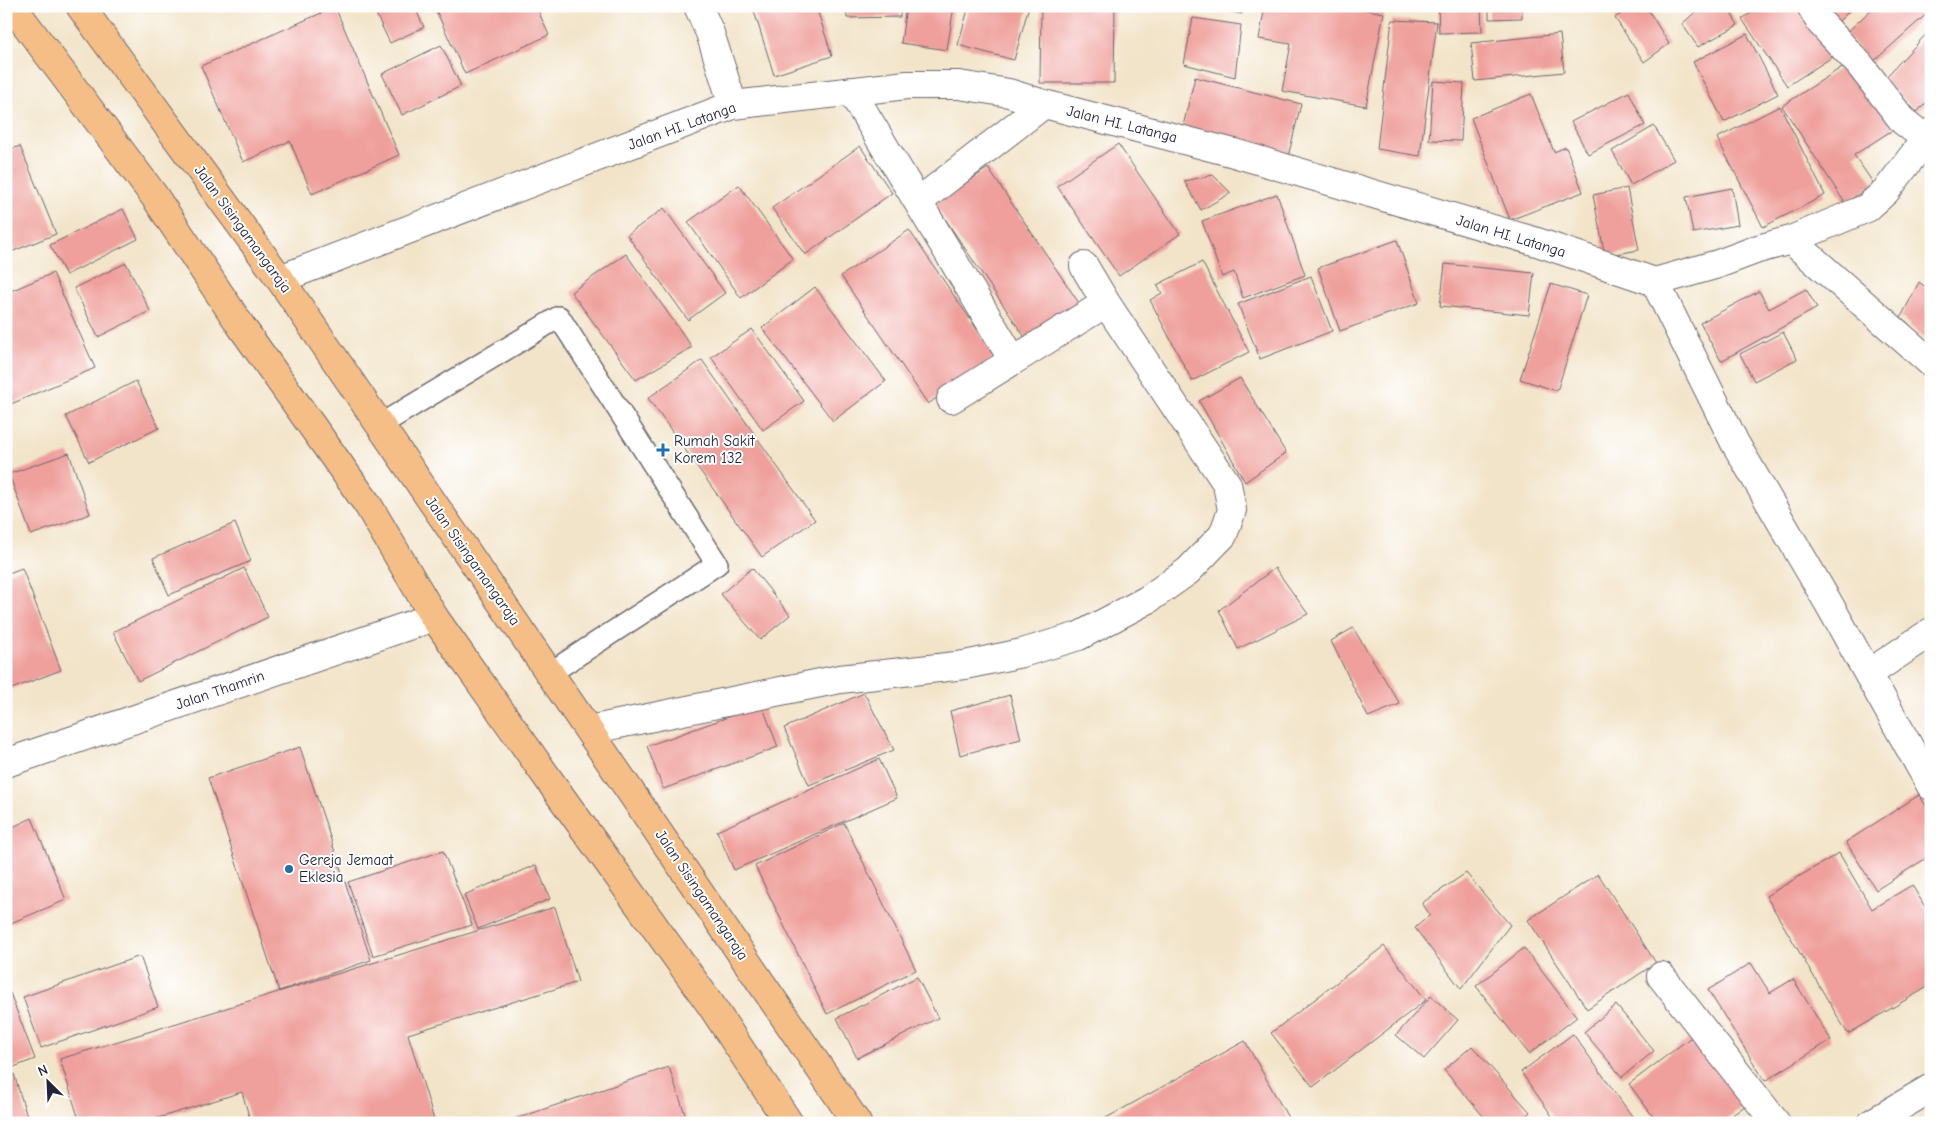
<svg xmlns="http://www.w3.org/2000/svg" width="1937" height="1129" viewBox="0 0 1937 1129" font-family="'Comic Neue',sans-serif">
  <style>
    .building { fill: #efa09c }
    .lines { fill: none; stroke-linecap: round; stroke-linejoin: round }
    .service-casing { stroke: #6b666d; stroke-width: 24 }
    .minor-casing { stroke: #6b666d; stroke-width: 30 }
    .tertiary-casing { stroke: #6b666d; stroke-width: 30 }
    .primary-casing { stroke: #6b666d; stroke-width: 30 }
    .service { stroke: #fff; stroke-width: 21 }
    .minor { stroke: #fff; stroke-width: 28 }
    .tertiary { stroke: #fff; stroke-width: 28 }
    .primary { stroke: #f6be87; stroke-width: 28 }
    .poi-dot { fill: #1f6fb2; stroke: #fff; stroke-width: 2 }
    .labels { text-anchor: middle; stroke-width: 4; stroke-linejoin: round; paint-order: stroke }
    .street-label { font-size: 15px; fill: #22223b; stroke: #fff }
    .poi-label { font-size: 15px; fill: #22223b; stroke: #fff; text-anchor: start }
  </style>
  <rect width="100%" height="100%" fill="#fff"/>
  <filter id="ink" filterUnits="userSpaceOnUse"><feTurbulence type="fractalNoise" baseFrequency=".02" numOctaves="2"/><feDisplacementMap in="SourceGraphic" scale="10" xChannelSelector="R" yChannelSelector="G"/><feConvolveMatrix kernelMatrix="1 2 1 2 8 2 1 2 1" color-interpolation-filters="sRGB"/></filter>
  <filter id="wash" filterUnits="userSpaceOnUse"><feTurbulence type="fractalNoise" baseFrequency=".0096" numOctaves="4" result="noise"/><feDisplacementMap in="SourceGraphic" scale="20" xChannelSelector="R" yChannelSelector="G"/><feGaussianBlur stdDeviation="1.12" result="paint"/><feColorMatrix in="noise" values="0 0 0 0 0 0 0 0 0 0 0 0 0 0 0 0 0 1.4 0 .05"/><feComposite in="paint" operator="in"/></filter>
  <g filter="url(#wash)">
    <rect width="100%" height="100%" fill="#f2e4c9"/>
    <g id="blocks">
      <path class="building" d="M 372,6 L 414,6 L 424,27 L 390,43 Z
        M 434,6 L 536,6 L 549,35 L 465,74 Z
        M 770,6 L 816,6 L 832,56 L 774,75 L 754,11 Z
        M 846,6 L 900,6 L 900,17 L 847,18 Z
        M 906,6 L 954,6 L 947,50 L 901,43 Z
        M 969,6 L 1029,6 L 1014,60 L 958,45 Z
        M 1041,6 L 1115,6 L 1114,83 L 1040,83 Z
        M 1209,6 L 1242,6 L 1242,14 L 1209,7 Z
        M 1265,6 L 1346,6 L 1384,13 L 1366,106 L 1282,91 L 1291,44 L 1259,39 Z
        M 1438,6 L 1481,6 L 1482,32 L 1439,33 Z
        M 1489,6 L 1522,6 L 1522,18 L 1489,19 Z
        M 1631,6 L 1646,6 L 1669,44 L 1644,62 L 1615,18 Z
        M 1702,6 L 1727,6 L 1738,25 L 1698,47 L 1682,24 Z
        M 1761,6 L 1806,6 L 1837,54 L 1787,86 L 1742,19 Z
        M 1817,6 L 1854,6 L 1835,25 Z
        M 1875,6 L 1931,6 L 1931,10 L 1872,63 L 1845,34 Z
        M 335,7 L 399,155 L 312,194 L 290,141 L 243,162 L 201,66 Z
        M 1193,18 L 1241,25 L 1235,77 L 1184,64 Z
        M 1392,20 L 1437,22 L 1420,156 L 1377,149 Z
        M 1931,29 L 1931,98 L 1917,112 L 1883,80 Z
        M 1560,34 L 1564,72 L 1475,81 L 1471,43 Z
        M 1747,34 L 1778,94 L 1724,122 L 1693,62 Z
        M 441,45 L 461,86 L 402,115 L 382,74 Z
        M 1850,62 L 1894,129 L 1854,155 L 1874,184 L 1845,203 L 1782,106 Z
        M 1195,77 L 1301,104 L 1287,161 L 1181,134 Z
        M 1433,81 L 1464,83 L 1461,141 L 1429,140 Z
        M 1629,92 L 1645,125 L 1588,154 L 1571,122 Z
        M 1531,94 L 1554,152 L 1566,147 L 1583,192 L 1510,220 L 1471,118 Z
        M 1780,106 L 1825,195 L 1763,227 L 1717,138 Z
        M 1654,126 L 1674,160 L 1631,185 L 1612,151 Z
        M 1118,144 L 1180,234 L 1119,276 L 1057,186 Z
        M 20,146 L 56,234 L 6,254 L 6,151 Z
        M 860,146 L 892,193 L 805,255 L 772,208 Z
        M 988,168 L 1079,303 L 1026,339 L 935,204 Z
        M 1213,175 L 1231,193 L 1201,210 L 1184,181 Z
        M 739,185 L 793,259 L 741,298 L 688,222 Z
        M 1627,188 L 1639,250 L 1605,256 L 1593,195 Z
        M 1732,188 L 1738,225 L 1693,233 L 1686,197 Z
        M 1277,194 L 1305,275 L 1243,298 L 1234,272 L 1222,277 L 1202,221 Z
        M 664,208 L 725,293 L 688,320 L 627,235 Z
        M 123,209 L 138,239 L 66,275 L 50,245 Z
        M 909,230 L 996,357 L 928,404 L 841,276 Z
        M 1397,240 L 1419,303 L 1340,331 L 1318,268 Z
        M 626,254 L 692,347 L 636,380 L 571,292 Z
        M 1202,262 L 1249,352 L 1192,381 L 1150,300 L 1162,293 L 1157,285 Z
        M 126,263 L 150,311 L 98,337 L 74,288 Z
        M 1445,264 L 1534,273 L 1529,315 L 1440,306 Z
        M 53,273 L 95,368 L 11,404 L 6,395 L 6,293 Z
        M 1311,276 L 1332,331 L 1260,359 L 1238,304 Z
        M 1919,282 L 1931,291 L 1931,345 L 1901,317 Z
        M 1551,284 L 1587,295 L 1557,391 L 1520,379 Z
        M 815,287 L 886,381 L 833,421 L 762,328 Z
        M 1806,289 L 1817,308 L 1721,361 L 1700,323 L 1759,291 L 1769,309 Z
        M 752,329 L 804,401 L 763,430 L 711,357 Z
        M 1783,332 L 1797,359 L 1754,381 L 1740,354 Z
        M 702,360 L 815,520 L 762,557 L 648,398 Z
        M 1240,378 L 1286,453 L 1245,482 L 1199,401 Z
        M 136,381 L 159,428 L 89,462 L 66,416 Z
        M 69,453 L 90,514 L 31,535 L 9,474 Z
        M 235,523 L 251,561 L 169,595 L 153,558 Z
        M 22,568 L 61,670 L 6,691 L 6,574 Z
        M 244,568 L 268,617 L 138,681 L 113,632 Z
        M 752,568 L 790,615 L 760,640 L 721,594 Z
        M 1275,568 L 1308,614 L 1238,649 L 1219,610 Z
        M 1353,628 L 1400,704 L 1368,717 L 1331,641 Z
        M 864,693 L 894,750 L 809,785 L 784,728 Z
        M 1010,695 L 1021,739 L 960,755 L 950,711 Z
        M 762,705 L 778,747 L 663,789 L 647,746 Z
        M 300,747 L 371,960 L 279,991 L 208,778 Z
        M 879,759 L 897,798 L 734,870 L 717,831 Z
        M 1919,795 L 1931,813 L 1931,855 L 1876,890 L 1846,842 Z
        M 32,818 L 66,900 L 6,925 L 6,830 Z
        M 844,823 L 916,970 L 827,1014 L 755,866 Z
        M 443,851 L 472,925 L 373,956 L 348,882 Z
        M 1839,853 L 1872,909 L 1912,885 L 1931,917 L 1931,985 L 1848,1034 L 1766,896 Z
        M 536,865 L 550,899 L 478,929 L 464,895 Z
        M 1466,873 L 1510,925 L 1461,989 L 1415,928 L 1430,915 L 1422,903 Z
        M 1598,874 L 1656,963 L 1587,1009 L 1528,920 Z
        M 555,907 L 578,982 L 408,1034 L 435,1123 L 251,1123 L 242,1092 L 142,1123 L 80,1123 L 60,1059 Z
        M 1384,946 L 1426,1000 L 1313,1087 L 1271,1033 Z
        M 1524,948 L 1577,1017 L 1529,1054 L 1476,986 Z
        M 140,956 L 158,1007 L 41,1048 L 23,997 Z
        M 1751,963 L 1770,993 L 1793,979 L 1831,1040 L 1765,1081 L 1708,990 Z
        M 917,977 L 938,1018 L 857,1058 L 837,1018 Z
        M 10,993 L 35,1059 L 6,1070 L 6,995 Z
        M 1431,996 L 1458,1020 L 1424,1059 L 1396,1035 Z
        M 1616,1005 L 1654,1051 L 1622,1077 L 1584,1032 Z
        M 1573,1034 L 1637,1123 L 1557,1123 L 1521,1072 Z
        M 1694,1035 L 1746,1105 L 1722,1123 L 1658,1123 L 1629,1084 Z
        M 1245,1041 L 1291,1123 L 1097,1123 Z
        M 1472,1046 L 1530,1112 L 1518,1123 L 1489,1123 L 1444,1070 Z
        M 669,1067 L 688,1123 L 506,1123 L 506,1122 Z
        M 14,1074 L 29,1123 L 6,1123 L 6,1077 Z"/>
    </g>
  </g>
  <g filter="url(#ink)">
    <use href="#blocks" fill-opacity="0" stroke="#6b666d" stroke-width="1"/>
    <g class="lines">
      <g class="service-casing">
        <path id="service" d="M 380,425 L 559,317 L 717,564 L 550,673"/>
      </g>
      <g class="minor-casing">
        <path id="minor" d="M 698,6 L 710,33 L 733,105
          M 1811,6 L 1820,22 L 1860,65 L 1903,121 L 1926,139
          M 851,91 L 1013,360
          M 918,202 L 1044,104
          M 1791,240 L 1931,363
          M 280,279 L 733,105 L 907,85 L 959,85 L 1009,93 L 1044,104 L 1234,153 L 1537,242 L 1655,282 L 1718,264 L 1758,249 L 1791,240 L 1867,208 L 1886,191 L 1931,132
          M 1655,282 L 1735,443 L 1829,604 L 1931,786
          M 951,399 L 1106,303
          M 1868,674 L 1931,632
          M 589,730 L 840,679 L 965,665 L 1022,653 L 1079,636 L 1147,600 L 1188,571 L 1223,535 L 1232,510 L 1227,484 L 1106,303 L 1084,266
          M 6,763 L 434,617
          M 1661,976 L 1776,1123"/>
      </g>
      <g class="tertiary-casing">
        <path id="tertiary" d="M 1872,1123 L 1931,1088"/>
      </g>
      <g class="primary-casing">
        <path id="primary" d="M 12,6 L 155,197 L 241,326 L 368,505 L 434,617 L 559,794 L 711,1005 L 789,1123
          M 80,6 L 280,279 L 857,1123"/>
      </g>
      <use href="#service" class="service"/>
      <use href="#minor" class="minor"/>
      <use href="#tertiary" class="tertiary"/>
      <use href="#primary" class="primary"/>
    </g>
  </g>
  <g class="poi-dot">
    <path d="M660.5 442.5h5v5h5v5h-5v5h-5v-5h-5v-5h5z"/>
    <circle cx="289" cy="869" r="5"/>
  </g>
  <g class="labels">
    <g class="street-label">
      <text transform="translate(1122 124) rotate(14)" y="5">Jalan HI. Latanga</text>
      <text transform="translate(682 126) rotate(-20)" y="5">Jalan HI. Latanga</text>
      <text transform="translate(243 229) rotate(54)" y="5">Jalan Sisingamangaraja</text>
      <text transform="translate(1511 236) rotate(17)" y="5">Jalan HI. Latanga</text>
      <text transform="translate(473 561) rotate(55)" y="5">Jalan Sisingamangaraja</text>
      <text transform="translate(220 690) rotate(-19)" y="5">Jalan Thamrin</text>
      <text transform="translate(702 895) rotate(56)" y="5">Jalan Sisingamangaraja</text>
    </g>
    <g class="poi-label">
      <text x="674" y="446">Rumah Sakit<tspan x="674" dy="17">Korem 132</tspan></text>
      <text x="299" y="865">Gereja Jemaat<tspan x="299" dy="17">Eklesia</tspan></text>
    </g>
  </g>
  <rect width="1937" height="1129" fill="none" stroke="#fff" stroke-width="25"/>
  <g transform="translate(48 1082) rotate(336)" stroke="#ffffff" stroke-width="4" paint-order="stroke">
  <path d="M0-4L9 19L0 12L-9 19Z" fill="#22223b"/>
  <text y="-8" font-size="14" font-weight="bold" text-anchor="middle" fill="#22223b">N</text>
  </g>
</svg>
